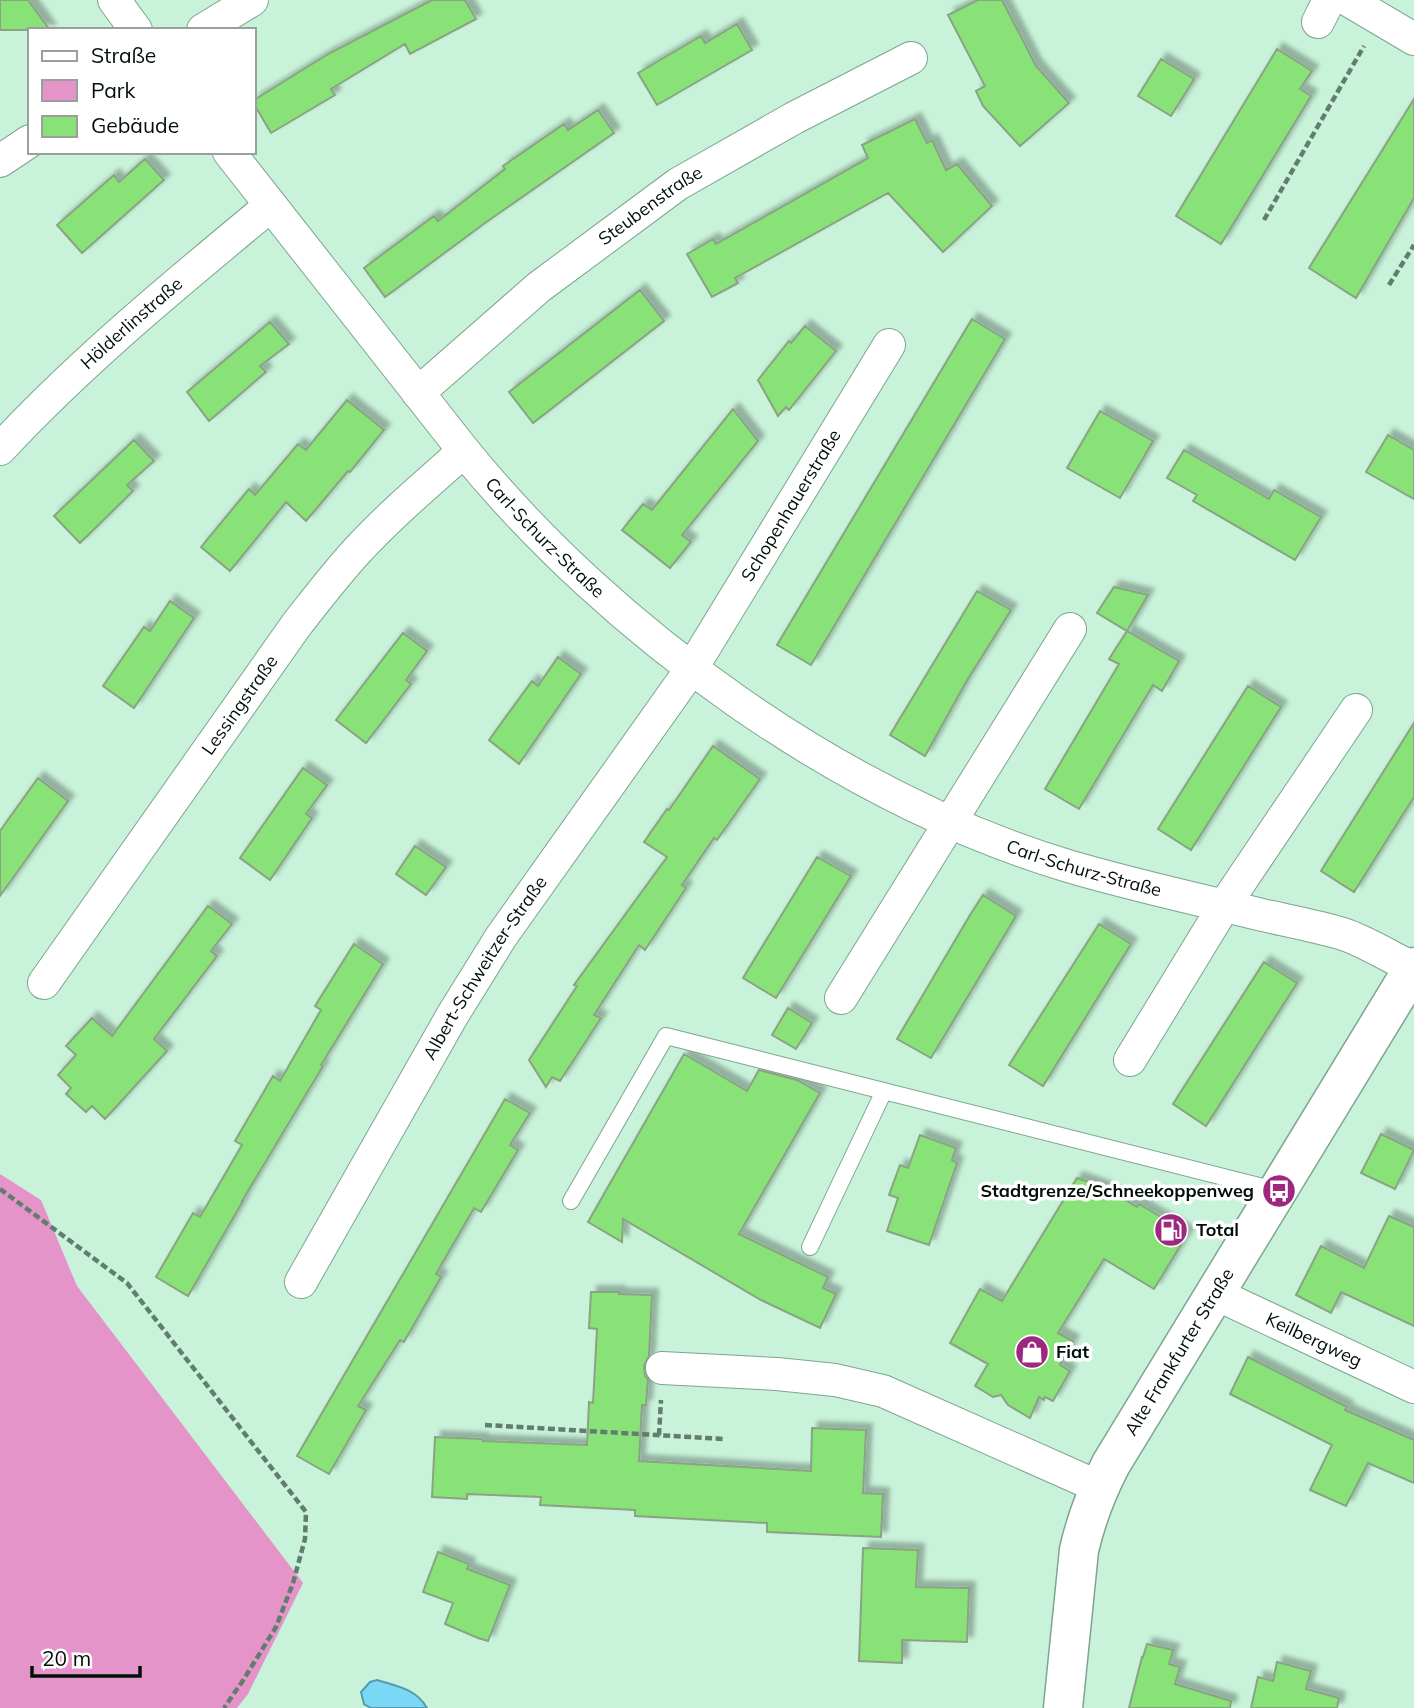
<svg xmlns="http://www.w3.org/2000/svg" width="1414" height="1708" viewBox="0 0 1414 1708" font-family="Mulish,sans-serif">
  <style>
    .green { fill: #e594ca }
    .water { fill: #79d8f6; stroke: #559cae; stroke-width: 2 }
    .building { fill: #89e278; stroke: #89a383; stroke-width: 2; filter: url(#shadow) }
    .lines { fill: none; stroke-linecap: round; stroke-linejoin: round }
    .lane-casing { stroke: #7da58f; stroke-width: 18 }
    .street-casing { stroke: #7da58f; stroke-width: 34 }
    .secondary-casing { stroke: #7da58f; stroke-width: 41 }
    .path { stroke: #627d6d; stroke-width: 4.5; stroke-dasharray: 7 3.5; stroke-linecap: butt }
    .lane { stroke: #fff; stroke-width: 16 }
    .street { stroke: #fff; stroke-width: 32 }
    .secondary { stroke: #fff; stroke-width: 38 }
    .labels { text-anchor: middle; stroke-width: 7; stroke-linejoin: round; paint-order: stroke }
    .street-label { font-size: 18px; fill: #020f07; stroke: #fff }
    .poi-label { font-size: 18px; font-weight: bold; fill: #020f07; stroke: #fff; text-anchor: start }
  </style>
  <defs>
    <filter id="shadow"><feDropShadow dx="6" dy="-6" stdDeviation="2" flood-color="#0004"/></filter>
  </defs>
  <rect width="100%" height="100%" fill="#c8f2da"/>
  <path class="green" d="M 0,1174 L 41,1200 L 77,1286 L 303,1583 L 248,1694 L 237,1708 L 0,1708 Z"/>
  <path class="water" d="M 377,1680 C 397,1686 416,1689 427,1708 L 371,1708 L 364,1704 L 361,1692 L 370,1682 Z"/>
  <path class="building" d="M 0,0 L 28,0 L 50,30 L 0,30 Z
    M 432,0 L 465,0 L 476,19 L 410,54 L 405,44 L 331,89 L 335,95 L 271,133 L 254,104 L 254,100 L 328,54 Z
    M 978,0 L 1002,0 L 1036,66 L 1069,103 L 1020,146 L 983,106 L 976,91 L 985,86 L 948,15 Z
    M 737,24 L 752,50 L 657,105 L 638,73 L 701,36 L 705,43 Z
    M 1277,49 L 1312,71 L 1300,89 L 1311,96 L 1221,244 L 1176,216 Z
    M 1161,59 L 1194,79 L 1171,116 L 1138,96 Z
    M 1414,99 L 1414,198 L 1356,298 L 1309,268 Z
    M 598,110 L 614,133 L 485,223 L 385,297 L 364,268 L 434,216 L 438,221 L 505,169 L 503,166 L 564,124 L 568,130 Z
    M 915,119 L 927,143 L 932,140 L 946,170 L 957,164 L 992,206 L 943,252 L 888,193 L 735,278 L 738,283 L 712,297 L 687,254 L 713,239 L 716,244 L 868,158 L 862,145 Z
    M 145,159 L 164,180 L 82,253 L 57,225 L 114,175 L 119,182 Z
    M 640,290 L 664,321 L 533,423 L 509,392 Z
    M 972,319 L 1005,339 L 811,665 L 777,645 Z
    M 270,322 L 289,344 L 260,366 L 266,372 L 209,421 L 187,392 Z
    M 805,326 L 836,351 L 789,410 L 786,407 L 778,416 L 758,380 L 789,341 L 791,343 Z
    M 347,400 L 384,430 L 350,472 L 348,471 L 306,521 L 286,502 L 230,571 L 201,547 L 249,489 L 255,495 L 298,444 L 306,450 Z
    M 733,409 L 758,441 L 682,535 L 691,542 L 670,568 L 622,530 L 643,504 L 652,510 Z
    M 1100,411 L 1153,441 L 1120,498 L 1067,468 Z
    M 1388,435 L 1414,450 L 1414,499 L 1366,472 Z
    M 134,440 L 154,461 L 127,485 L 133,491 L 80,543 L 54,516 Z
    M 1184,450 L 1269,499 L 1274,490 L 1321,517 L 1295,560 L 1193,501 L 1197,495 L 1167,478 Z
    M 1114,587 L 1148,595 L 1127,631 L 1097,613 Z
    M 977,591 L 1011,610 L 966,682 L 925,756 L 890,735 Z
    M 170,601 L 194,618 L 134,708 L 103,686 L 144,627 L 150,631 Z
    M 1127,631 L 1179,661 L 1162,691 L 1153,685 L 1079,809 L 1045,789 L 1119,664 L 1109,659 Z
    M 403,633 L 427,651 L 406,680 L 411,684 L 366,743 L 336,720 Z
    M 558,657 L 581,674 L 519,764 L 489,740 L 532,681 L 538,686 Z
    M 1248,686 L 1281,707 L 1191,850 L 1158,829 Z
    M 1414,723 L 1414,797 L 1354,892 L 1321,871 Z
    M 713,746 L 760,779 L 717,840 L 714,838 L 682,885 L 686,888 L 645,950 L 639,945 L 594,1015 L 601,1018 L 560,1081 L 552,1077 L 546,1087 L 529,1060 L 577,986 L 574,985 L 667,857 L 644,842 L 667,809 L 669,810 Z
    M 303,768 L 327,785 L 306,814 L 312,818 L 270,880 L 240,858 Z
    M 38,778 L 68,801 L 0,896 L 0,831 Z
    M 415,846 L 446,867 L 426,895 L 396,874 Z
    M 817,857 L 851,876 L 776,998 L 743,978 Z
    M 983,895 L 1016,916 L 931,1058 L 897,1039 L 970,915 Z
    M 208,906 L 232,924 L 211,951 L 217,956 L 154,1039 L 167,1051 L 105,1119 L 92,1106 L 86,1112 L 66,1094 L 71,1088 L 58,1075 L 76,1055 L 66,1046 L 92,1018 L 112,1036 Z
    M 1099,924 L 1131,944 L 1043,1086 L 1009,1065 Z
    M 354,944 L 383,964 L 321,1065 L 323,1066 L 242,1201 L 243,1201 L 188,1296 L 156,1277 L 193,1213 L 200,1217 L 242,1145 L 235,1141 L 273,1076 L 280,1081 L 321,1010 L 315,1006 Z
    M 1264,962 L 1297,983 L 1206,1126 L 1173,1104 Z
    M 788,1008 L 812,1023 L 796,1049 L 772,1035 Z
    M 684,1054 L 747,1091 L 759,1070 L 797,1080 L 820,1093 L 739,1234 L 828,1277 L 823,1288 L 836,1294 L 820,1328 L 761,1300 L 623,1219 L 622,1242 L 588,1222 Z
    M 505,1099 L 530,1113 L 510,1145 L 518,1150 L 481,1212 L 474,1208 L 436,1274 L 441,1277 L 404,1342 L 400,1340 L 358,1406 L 366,1410 L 329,1474 L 297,1456 Z
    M 1381,1134 L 1414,1150 L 1395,1189 L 1361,1173 Z
    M 920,1135 L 956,1148 L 952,1160 L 957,1163 L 929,1245 L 887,1231 L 898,1198 L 889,1195 L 900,1165 L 908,1168 Z
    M 1077,1178 L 1103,1187 L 1137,1207 L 1139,1204 L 1188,1233 L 1154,1289 L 1104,1259 L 1058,1333 L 1073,1341 L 1060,1365 L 1070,1371 L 1053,1401 L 1045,1397 L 1044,1400 L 1039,1397 L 1030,1418 L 1008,1405 L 1001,1395 L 993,1397 L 975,1386 L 988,1364 L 950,1343 L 980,1289 L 1002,1301 Z
    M 1389,1216 L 1414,1227 L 1414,1326 L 1341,1292 L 1331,1313 L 1296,1295 L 1321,1246 L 1364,1268 Z
    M 591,1292 L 619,1292 L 619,1294 L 652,1295 L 649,1356 L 644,1366 L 645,1376 L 648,1379 L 646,1405 L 642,1405 L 639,1461 L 811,1471 L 812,1428 L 866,1430 L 863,1493 L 883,1494 L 881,1537 L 767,1532 L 767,1523 L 635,1516 L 635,1510 L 540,1505 L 541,1497 L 467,1494 L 467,1499 L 432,1497 L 435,1437 L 482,1439 L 483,1441 L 587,1445 L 589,1402 L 593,1403 L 597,1329 L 589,1328 Z
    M 1248,1357 L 1347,1407 L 1345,1410 L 1414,1440 L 1414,1483 L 1368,1463 L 1346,1506 L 1310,1490 L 1332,1445 L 1230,1394 Z
    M 863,1548 L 918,1550 L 916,1587 L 969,1588 L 967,1642 L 902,1640 L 902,1663 L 859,1661 Z
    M 438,1552 L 469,1564 L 467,1569 L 510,1585 L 488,1641 L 478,1638 L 445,1624 L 453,1603 L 423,1592 Z
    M 1147,1644 L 1173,1650 L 1169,1664 L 1180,1667 L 1175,1684 L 1231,1701 L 1230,1708 L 1129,1708 L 1142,1657 L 1143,1657 Z
    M 1277,1662 L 1311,1671 L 1306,1689 L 1339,1698 L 1337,1708 L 1251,1708 L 1258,1677 L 1273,1681 Z"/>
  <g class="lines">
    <g class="lane-casing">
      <path id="lane" d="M 571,1201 L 666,1036 L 1279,1191
        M 810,1247 L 884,1091"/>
    </g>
    <g class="street-casing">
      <g id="street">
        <path d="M 114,0 L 136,30"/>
        <path d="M 1348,0 L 1414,39"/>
        <path d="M 1318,22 L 1329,0"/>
        <path d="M 203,30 L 252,0"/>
        <path id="s1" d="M 229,152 L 464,451 C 612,633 842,798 1068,866 C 1132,885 1197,899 1262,915 C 1289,921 1317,926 1343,934 C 1365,941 1392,958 1413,968"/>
        <path d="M 0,161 L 30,141"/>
        <path id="s2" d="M 418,393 L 539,287 L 678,184 L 794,118 L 911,58"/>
        <path id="s3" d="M 0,449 C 83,360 177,283 270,206"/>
        <path id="s4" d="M 44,983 L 297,624 C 316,600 335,575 356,552 C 389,516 427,484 464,451"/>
        <path d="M 841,998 L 1070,629"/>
        <path d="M 1130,1060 L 1224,906 L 1356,710"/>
        <path id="s5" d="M 301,1282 L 452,1016 L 501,937 L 692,668 L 889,345"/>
        <path id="s6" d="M 1216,1294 L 1414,1387"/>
        <path d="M 662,1368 L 777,1374 L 835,1380 L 883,1391 L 1099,1487"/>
      </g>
    </g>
    <g class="secondary-casing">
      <g id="secondary">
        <path id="s7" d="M 1063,1708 L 1079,1550 C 1086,1520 1097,1491 1111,1464 L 1414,967"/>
      </g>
    </g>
    <path class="path" d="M 1264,220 L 1364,46
      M 1389,285 L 1414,245
      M 0,1189 L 127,1283 L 306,1512 L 305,1539 L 293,1583 L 276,1627 L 244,1679 L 224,1708
      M 485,1425 L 724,1439
      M 659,1435 L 661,1400"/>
    <use href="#lane" class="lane"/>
    <use href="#street" class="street"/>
    <use href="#secondary" class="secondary"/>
  </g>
  <defs>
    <g id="bus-disc" transform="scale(1.75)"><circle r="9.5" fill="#9e2780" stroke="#fff"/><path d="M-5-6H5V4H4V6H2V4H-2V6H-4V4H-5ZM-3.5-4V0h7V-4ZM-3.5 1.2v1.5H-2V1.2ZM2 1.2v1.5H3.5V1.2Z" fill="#fff"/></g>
    <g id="fuel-disc" transform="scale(1.75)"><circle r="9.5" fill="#9e2780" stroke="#fff"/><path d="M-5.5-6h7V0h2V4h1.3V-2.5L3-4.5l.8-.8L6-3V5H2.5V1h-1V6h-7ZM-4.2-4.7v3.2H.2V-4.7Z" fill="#fff"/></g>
    <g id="shop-disc" transform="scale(1.75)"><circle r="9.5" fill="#9e2780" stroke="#fff"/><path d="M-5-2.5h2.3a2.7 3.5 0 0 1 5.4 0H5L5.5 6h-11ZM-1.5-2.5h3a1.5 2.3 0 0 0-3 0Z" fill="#fff"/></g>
  </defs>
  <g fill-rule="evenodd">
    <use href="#bus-disc" x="1279" y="1191"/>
    <use href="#fuel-disc" x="1171" y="1230"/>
    <use href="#shop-disc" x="1032" y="1352"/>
  </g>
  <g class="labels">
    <g class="street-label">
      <text dy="6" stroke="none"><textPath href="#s2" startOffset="299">Steubenstraße</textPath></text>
      <text dy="6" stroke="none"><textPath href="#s3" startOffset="182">Hölderlinstraße</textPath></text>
      <text dy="6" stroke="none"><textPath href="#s5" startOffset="919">Schopenhauerstraße</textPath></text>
      <text dy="6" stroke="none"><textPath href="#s1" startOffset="499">Carl-Schurz-Straße</textPath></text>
      <text dy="6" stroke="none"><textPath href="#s4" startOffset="340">Lessingstraße</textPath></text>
      <text dy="6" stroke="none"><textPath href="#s1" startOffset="1139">Carl-Schurz-Straße</textPath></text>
      <text dy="6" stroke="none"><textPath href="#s5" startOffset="364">Albert-Schweitzer-Straße</textPath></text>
      <text dy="6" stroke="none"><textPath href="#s6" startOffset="108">Keilbergweg</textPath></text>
      <text dy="6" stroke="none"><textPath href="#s7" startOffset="382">Alte Frankfurter Straße</textPath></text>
    </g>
    <g class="poi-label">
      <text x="1254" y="1197" text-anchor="end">Stadtgrenze/Schneekoppenweg</text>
      <text x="1196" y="1236">Total</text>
      <text x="1056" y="1358">Fiat</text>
    </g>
  </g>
  <rect x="28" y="28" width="228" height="126" fill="#ffffff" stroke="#9a9f9c" stroke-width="2"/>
  <rect x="42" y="51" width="35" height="10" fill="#ffffff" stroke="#9a9f9c" stroke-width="2"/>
  <text x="91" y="63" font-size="21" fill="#020f07">Straße</text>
  <rect x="42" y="80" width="35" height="21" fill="#e594ca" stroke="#9a9f9c" stroke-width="2"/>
  <text x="91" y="98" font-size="21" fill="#020f07">Park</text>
  <rect x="42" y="116" width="35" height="21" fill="#89e278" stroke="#9a9f9c" stroke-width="2"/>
  <text x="91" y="133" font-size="21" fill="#020f07">Gebäude</text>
  <path d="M32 1666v10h108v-10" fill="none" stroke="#020f07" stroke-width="3.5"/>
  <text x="42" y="1666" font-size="21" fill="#020f07" stroke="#ffffff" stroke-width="5" paint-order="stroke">20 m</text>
</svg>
